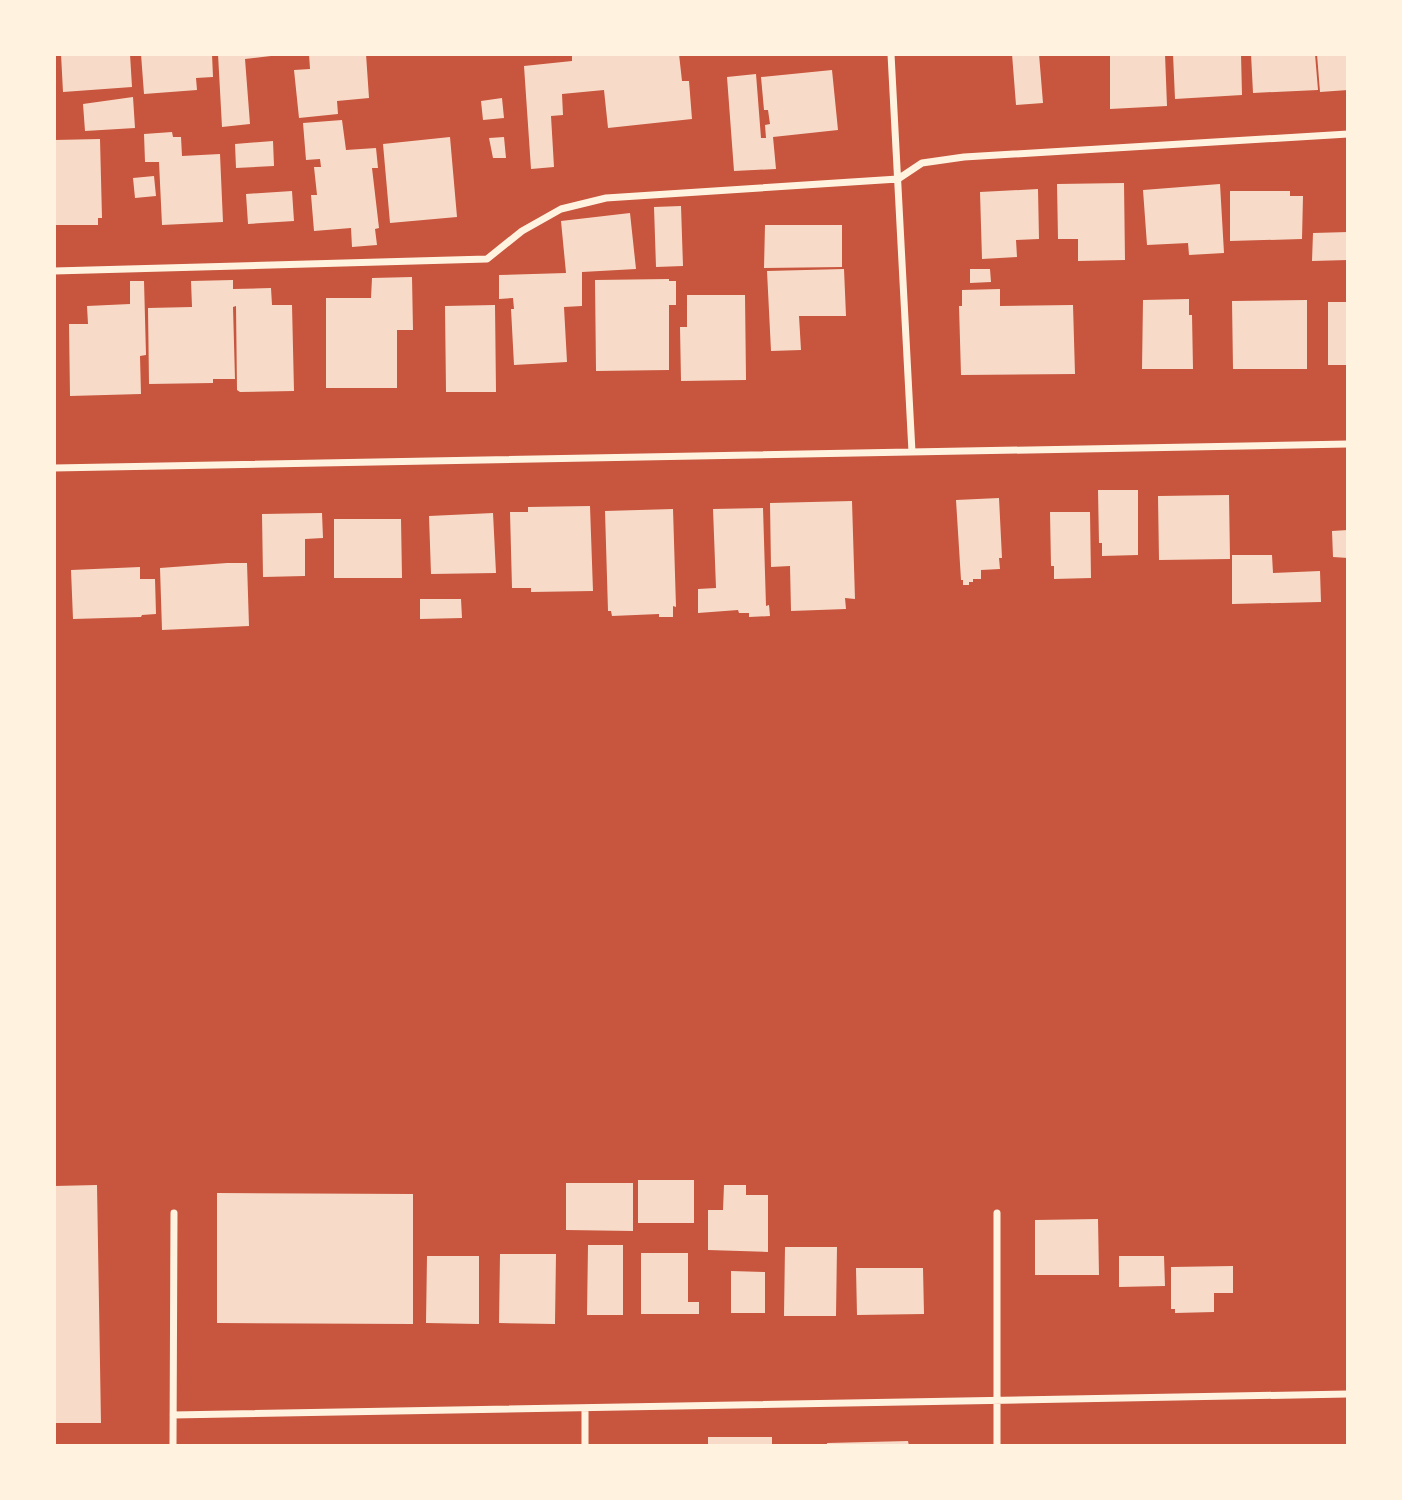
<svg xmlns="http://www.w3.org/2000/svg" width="1402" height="1500" viewBox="0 0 1402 1500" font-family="'Source Sans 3',sans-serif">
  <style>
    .building { fill: #f7dbc8 }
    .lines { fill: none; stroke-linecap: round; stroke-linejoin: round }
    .minor { stroke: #fff3e0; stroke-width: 7 }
  </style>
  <rect width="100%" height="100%" fill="#c8553d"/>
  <path class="building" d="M 61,54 L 130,54 L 132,87 L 63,92 Z
    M 141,54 L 212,54 L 213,77 L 196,78 L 197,90 L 144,94 Z
    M 218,54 L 271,54 L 271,56 L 245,59 L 250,124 L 222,127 Z
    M 309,54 L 366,54 L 369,98 L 337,101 L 338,114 L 299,118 L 294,70 L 310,69 Z
    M 606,54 L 679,54 L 682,81 L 689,81 L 692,119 L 608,128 L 604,90 L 562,94 L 563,115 L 551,116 L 554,167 L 531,169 L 524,66 L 572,61 L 572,56 Z
    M 1012,54 L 1039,54 L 1043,103 L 1016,105 Z
    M 1110,54 L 1165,54 L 1167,106 L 1110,109 Z
    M 1173,54 L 1241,54 L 1242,95 L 1175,99 Z
    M 1251,54 L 1315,54 L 1318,90 L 1253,93 Z
    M 1317,54 L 1348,54 L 1348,90 L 1320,92 Z
    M 832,70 L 838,130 L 773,137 L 776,169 L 734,171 L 727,77 L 756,74 L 761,138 L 766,138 L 765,125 L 770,124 L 768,110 L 764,110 L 761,77 Z
    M 133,97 L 135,128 L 85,131 L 83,104 Z
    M 502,98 L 504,118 L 483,120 L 481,101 Z
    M 342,120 L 346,150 L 376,148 L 378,168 L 372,168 L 379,228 L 375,229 L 377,245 L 352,247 L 351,228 L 314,231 L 311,195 L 317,195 L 314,167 L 321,167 L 320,159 L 306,160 L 303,123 Z
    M 172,132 L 173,137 L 181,137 L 182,156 L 220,154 L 223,222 L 162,225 L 159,162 L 145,162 L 144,134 Z
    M 450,137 L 457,217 L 390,223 L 383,144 Z
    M 504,137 L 506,158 L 493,158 L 489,138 Z
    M 100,139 L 102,218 L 98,218 L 98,225 L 55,225 L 54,140 Z
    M 273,141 L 274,166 L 236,168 L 235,144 Z
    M 154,176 L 156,196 L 135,198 L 133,178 Z
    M 1124,183 L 1125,260 L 1078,261 L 1078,239 L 1058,239 L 1057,184 Z
    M 1220,184 L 1224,253 L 1189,255 L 1188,243 L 1147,245 L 1143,190 Z
    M 1038,189 L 1039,239 L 1016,240 L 1017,257 L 982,259 L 980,192 Z
    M 292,191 L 294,221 L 248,224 L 246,194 Z
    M 1230,191 L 1290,191 L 1290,196 L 1303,196 L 1302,239 L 1230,241 Z
    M 681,206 L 683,266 L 656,267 L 654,207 Z
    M 630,213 L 636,269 L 582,272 L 582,306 L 564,307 L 567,362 L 514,365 L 511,309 L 514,309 L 513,298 L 499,299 L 499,275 L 566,273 L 561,221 Z
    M 765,225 L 842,225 L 842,267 L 764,268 Z
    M 1348,232 L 1348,260 L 1312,261 L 1313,233 Z
    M 844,269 L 846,316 L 799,316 L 801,350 L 771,351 L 767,271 Z
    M 970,269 L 990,269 L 991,282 L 970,283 Z
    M 412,277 L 413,330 L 397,330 L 397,388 L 326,388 L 326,298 L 371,298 L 372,278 Z
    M 669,279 L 669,281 L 676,281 L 676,305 L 669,305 L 669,370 L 596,371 L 595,280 Z
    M 233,280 L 233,289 L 271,288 L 272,305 L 292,305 L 294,391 L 240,392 L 237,390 L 236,306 L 233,307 L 235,379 L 213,379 L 213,383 L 149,384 L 148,308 L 192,307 L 191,281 Z
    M 130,281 L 144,281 L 146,355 L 140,356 L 141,394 L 70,396 L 69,324 L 88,324 L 87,306 L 130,304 Z
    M 1000,289 L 1000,306 L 1073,305 L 1075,374 L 961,375 L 959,306 L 962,306 L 962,290 Z
    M 687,295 L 745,295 L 746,380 L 681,381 L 680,327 L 687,327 Z
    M 1189,299 L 1189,315 L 1192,315 L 1193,369 L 1142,369 L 1143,300 Z
    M 1307,300 L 1307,369 L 1233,369 L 1232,301 Z
    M 1328,302 L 1348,302 L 1348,365 L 1328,365 Z
    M 495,305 L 496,392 L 446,392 L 445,306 Z
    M 1098,490 L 1138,490 L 1138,555 L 1102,556 L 1102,543 L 1099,543 Z
    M 1229,495 L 1230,559 L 1159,560 L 1158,496 Z
    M 999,498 L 1002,558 L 999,558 L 1000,569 L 981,570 L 981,579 L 973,579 L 973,582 L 969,582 L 969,585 L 963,585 L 963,580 L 961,580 L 956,500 Z
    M 852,501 L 855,599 L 845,598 L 846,609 L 791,611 L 790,566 L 771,567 L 770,503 Z
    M 590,506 L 593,591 L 531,592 L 531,588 L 512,588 L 510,512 L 528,512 L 528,507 Z
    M 763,508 L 766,606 L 769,605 L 770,616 L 749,617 L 749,613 L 739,613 L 738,610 L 698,613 L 698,589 L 716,588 L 713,509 Z
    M 673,509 L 676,607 L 673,606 L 673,617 L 659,617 L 659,614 L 612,616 L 611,611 L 608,611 L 605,511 Z
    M 1050,512 L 1090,512 L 1091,578 L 1054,579 L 1054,566 L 1051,566 Z
    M 322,513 L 323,538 L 305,539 L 305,576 L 263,577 L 262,514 Z
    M 493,513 L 496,573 L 431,574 L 429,516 Z
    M 334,519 L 401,519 L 402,578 L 334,578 Z
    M 1348,530 L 1348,558 L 1333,557 L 1332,531 Z
    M 1232,555 L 1272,555 L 1273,573 L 1320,571 L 1321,602 L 1232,604 Z
    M 227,563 L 247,563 L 249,626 L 162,630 L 160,568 Z
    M 140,567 L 140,579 L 155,579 L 156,614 L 142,615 L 141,617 L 73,619 L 71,570 Z
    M 420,599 L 461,599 L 462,618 L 420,619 Z
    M 638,1180 L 694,1180 L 694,1223 L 638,1223 Z
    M 566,1183 L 633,1183 L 633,1231 L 566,1230 Z
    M 97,1185 L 101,1423 L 54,1423 L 54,1186 Z
    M 724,1185 L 746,1185 L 746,1195 L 768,1195 L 768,1252 L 708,1250 L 708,1210 L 723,1210 Z
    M 217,1193 L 413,1194 L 413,1324 L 217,1323 Z
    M 1098,1219 L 1099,1275 L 1035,1275 L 1035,1220 Z
    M 588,1245 L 623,1245 L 623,1315 L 587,1315 Z
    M 785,1247 L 837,1247 L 836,1316 L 784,1316 Z
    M 641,1253 L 688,1253 L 688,1302 L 699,1302 L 699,1314 L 641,1314 Z
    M 500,1254 L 556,1254 L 555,1324 L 499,1323 Z
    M 427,1256 L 479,1256 L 479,1324 L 426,1323 Z
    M 1119,1256 L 1164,1256 L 1165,1286 L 1119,1287 Z
    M 1233,1266 L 1233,1293 L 1214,1293 L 1214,1312 L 1175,1313 L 1175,1309 L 1171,1309 L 1171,1267 Z
    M 856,1268 L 923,1268 L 924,1314 L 857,1315 Z
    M 731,1271 L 765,1272 L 765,1313 L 731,1313 Z
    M 708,1437 L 772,1437 L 772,1446 L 708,1446 Z
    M 908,1441 L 909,1446 L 827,1446 L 827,1443 Z"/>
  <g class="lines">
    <path class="minor" d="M 891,54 L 912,452
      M 54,271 L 487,259 L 522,231 L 561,209 L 606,198 L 898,179 L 922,163 L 964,157 L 1348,134
      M 54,468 L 1348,444
      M 997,1213 L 997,1446
      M 173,1415 L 1348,1394
      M 173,1446 L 174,1213
      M 585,1446 L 585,1408"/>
  </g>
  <rect width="1402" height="1500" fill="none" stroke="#fff3e0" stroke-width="112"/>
</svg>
